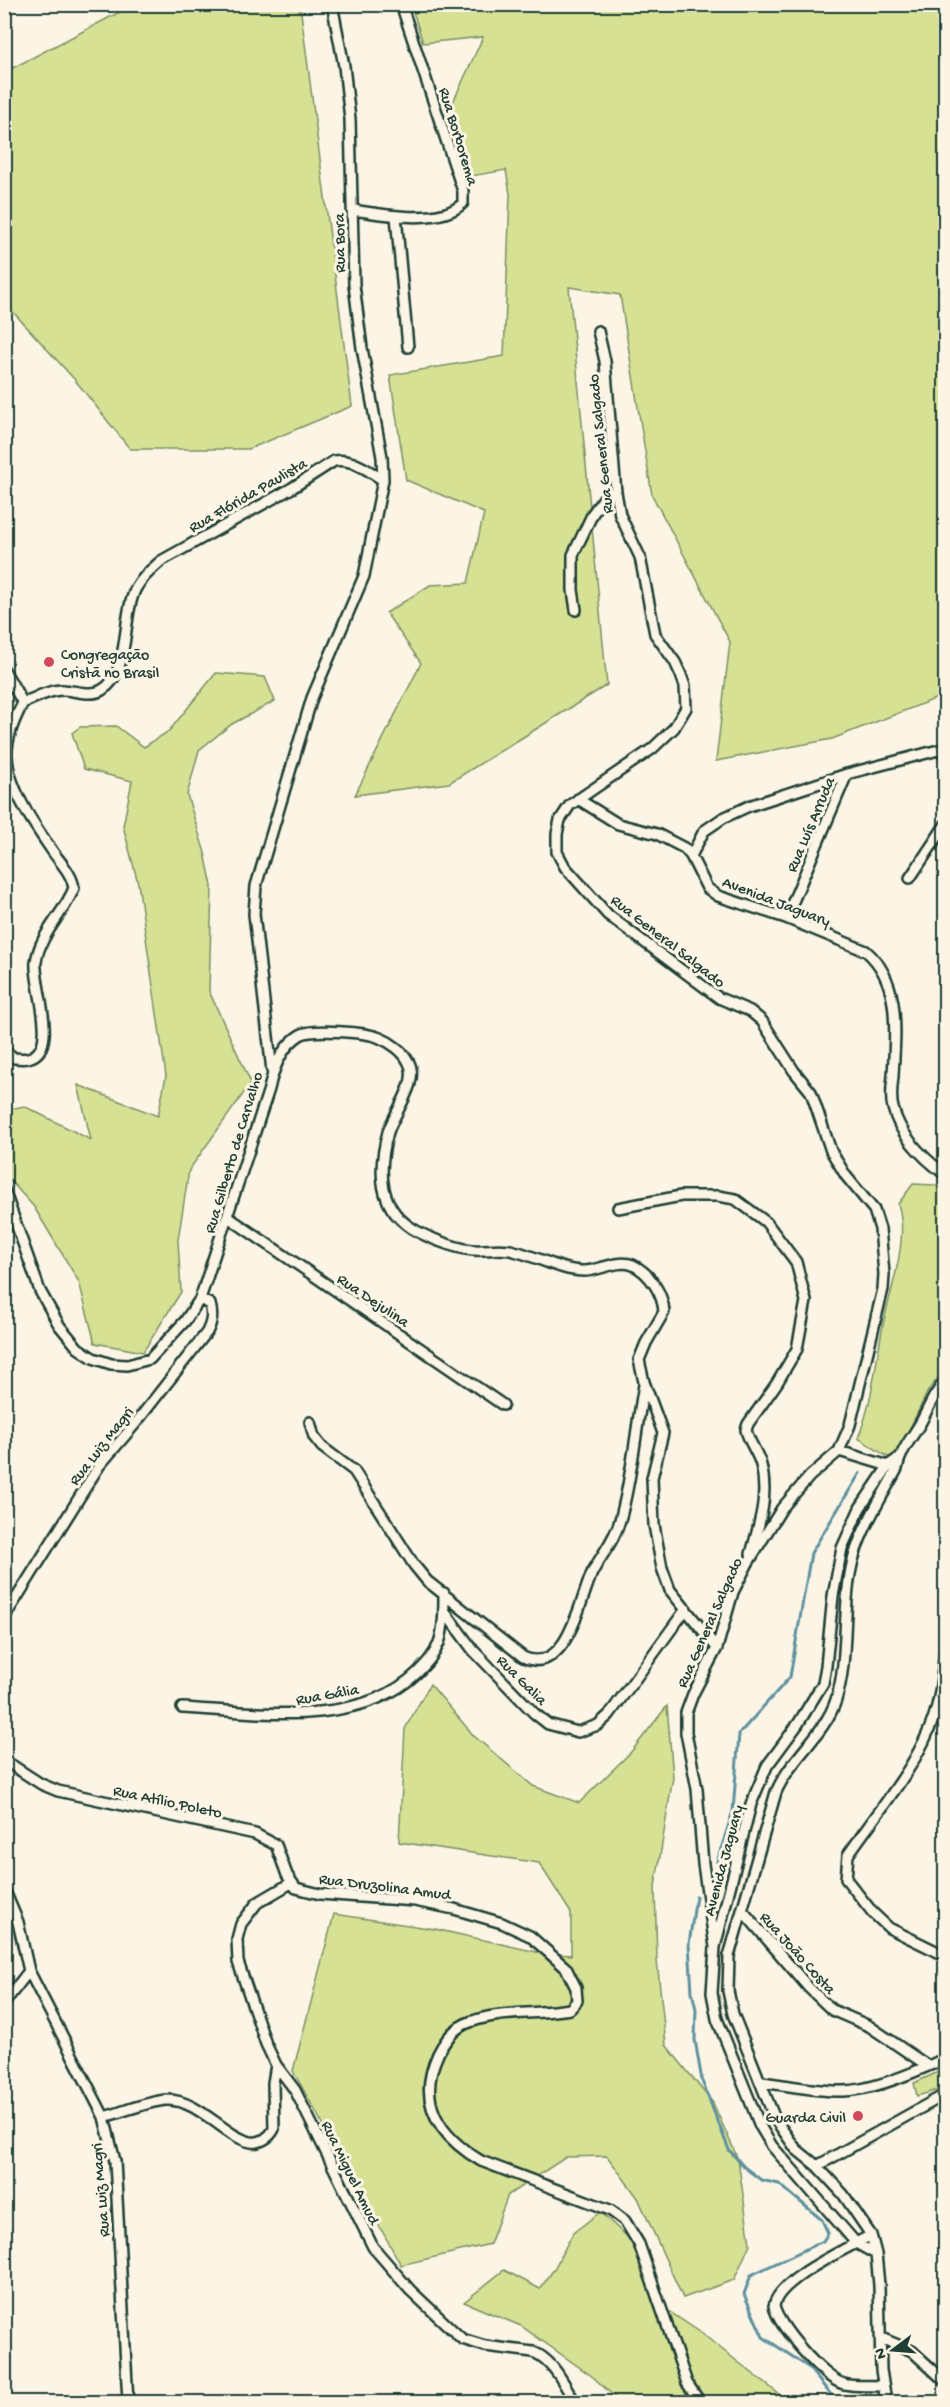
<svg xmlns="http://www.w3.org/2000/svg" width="950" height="2407" viewBox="0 0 950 2407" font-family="'Gochi Hand',sans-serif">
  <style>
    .green { fill: #d6e194; stroke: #7a8f64; stroke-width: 1.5 }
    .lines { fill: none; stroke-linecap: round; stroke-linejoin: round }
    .stream { stroke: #5d919f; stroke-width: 3 }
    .minor-casing { stroke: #1f3d34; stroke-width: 14 }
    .minor { stroke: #fcf5e5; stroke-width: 9 }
    .poi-dot { fill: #d1495b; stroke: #fcf5e5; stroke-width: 2 }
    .labels { text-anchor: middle; stroke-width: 6; stroke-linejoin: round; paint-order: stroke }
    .street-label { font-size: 16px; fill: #1f3d34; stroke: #fcf5e5 }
    .poi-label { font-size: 16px; fill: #1f3d34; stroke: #fcf5e5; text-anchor: start }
  </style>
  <rect width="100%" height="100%" fill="#fcf5e5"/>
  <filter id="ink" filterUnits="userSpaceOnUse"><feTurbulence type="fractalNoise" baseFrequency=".0167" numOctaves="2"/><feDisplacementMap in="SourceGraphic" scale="12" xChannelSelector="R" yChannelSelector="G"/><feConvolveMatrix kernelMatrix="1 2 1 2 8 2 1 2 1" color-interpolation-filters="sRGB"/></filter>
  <g filter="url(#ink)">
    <path class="green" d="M 135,4 L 300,5 L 352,406 L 249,449 L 130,449 L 75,380 L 14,313 L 5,311 L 5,72 Z
      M 419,4 L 945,5 L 945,695 L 832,739 L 716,761 L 730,642 L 652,495 L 620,295 L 569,287 L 607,685 L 449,783 L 355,795 L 421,663 L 386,613 L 430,585 L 468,583 L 484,513 L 406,480 L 390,375 L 504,356 L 510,194 L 506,170 L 471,176 L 462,144 L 448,113 L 483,37 L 423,43 L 412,8 Z
      M 216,673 L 265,677 L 275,701 L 232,724 L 199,750 L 187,795 L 205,853 L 212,886 L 209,991 L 251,1083 L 189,1170 L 178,1240 L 181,1292 L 143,1352 L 95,1343 L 79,1282 L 34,1207 L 5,1175 L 5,1110 L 24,1106 L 91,1140 L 78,1085 L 158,1116 L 166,1076 L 138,883 L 123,826 L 132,781 L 84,769 L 72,733 L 80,727 L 116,726 L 144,747 L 169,731 Z
      M 913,1184 L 935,1185 L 945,1193 L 945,1369 L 928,1391 L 894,1461 L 858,1438 C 872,1404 875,1367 882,1330 C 889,1293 910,1240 898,1204 Z
      M 430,1684 L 474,1736 L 533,1786 L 579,1803 L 631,1752 L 667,1706 L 673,1777 L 655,1887 L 657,1960 L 666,2045 L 713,2103 L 738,2159 L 750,2244 L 734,2280 L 683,2298 L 638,2198 L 607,2156 L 566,2157 L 508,2195 L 490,2244 L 401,2265 L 293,2071 L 334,1914 L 435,1929 L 541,1953 L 571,1955 L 571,1913 L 539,1863 L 399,1842 L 405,1729 Z
      M 945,2069 L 945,2088 L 917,2096 L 914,2083 Z
      M 600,2212 L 631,2240 L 658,2304 L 700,2332 L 789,2402 L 620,2402 L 593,2377 L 521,2326 L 464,2302 L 504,2270 L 540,2289 L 554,2269 L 573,2233 Z"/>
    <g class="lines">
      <path class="stream" d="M 717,1862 L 733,1811 L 739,1734 L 790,1677 L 811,1553 L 860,1473
        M 696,1896 L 689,1944 L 692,1992 L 696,2009 L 695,2040 L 702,2081 L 729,2150 L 744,2167 L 761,2180 L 779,2184 L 822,2220 L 828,2233 L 823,2241 L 751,2275 L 744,2294 L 763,2337 L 808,2367 L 837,2402"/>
      <g class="minor-casing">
        <path id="minor" d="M 332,4 L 344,66 L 350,119 L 354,285 L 362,348 L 382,457 L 383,480
          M 353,210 C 381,214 441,226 463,203 L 463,191 L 401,4
          M 396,216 L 408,347
          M 598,331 L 605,361 L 616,492 L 620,515 L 640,557 L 655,634 L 675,662 L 681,675 L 685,686 L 686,708 L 674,728 L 652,749 L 570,805 L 560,820 L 557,834 L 557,852 L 565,867 L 608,915 L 719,998 L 750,1011 L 762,1021 L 794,1071 L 811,1092 L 831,1151 L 846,1176 L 874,1210 L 880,1229 L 884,1274 L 883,1289 L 850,1425 L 839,1451 L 810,1476 L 782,1508 L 748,1563 L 733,1592 L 717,1648 L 693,1694 L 686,1713 L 686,1733 L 697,1789 L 703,1864 L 715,1947
          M 576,610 L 573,590 L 573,555 L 593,513 L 607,494 L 616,492
          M 4,670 L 23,703
          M 578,799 L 618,824 L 657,834 L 684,848 L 691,856 L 707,888 L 718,896 L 786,918 L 866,951 C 902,982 895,1033 893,1076 C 892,1087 890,1097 893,1108 C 900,1136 923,1158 946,1175
          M 691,856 L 704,831 L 723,818 L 749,806 L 847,774 L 946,748
          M 910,878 L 946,824
          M 786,918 L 847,774
          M 4,1050 L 14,1058 C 19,1058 24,1059 28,1058 C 61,1051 33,983 36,962 C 40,933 64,914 74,888 C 72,874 61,863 53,852 C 35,826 8,788 7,756 C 6,738 15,718 23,703 C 35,698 49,690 62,690 C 75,690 91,697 102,690 C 131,673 121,617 136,588 C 142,577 152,569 161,561 L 292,488 L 334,461 C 352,458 368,470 383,480 L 364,576 L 312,698 L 256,886 L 254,914 L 272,1071
          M 4,1190 L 40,1291 L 59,1325 L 78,1348 L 93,1358 L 111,1364 L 127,1365 L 150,1359 L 185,1321 L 200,1299 L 269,1089 C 273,1070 282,1046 300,1035 C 311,1028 367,1032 380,1038 C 390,1042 403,1051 408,1061 C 421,1081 394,1112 388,1132 C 379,1165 377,1202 406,1224 C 419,1235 456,1249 473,1250 C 487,1251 501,1247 514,1251 C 536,1256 561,1271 584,1271 C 599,1271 617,1259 633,1265 C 650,1273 663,1294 664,1312 L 646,1343 L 639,1360 L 644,1382 L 663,1433 L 652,1478 L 654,1525 L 662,1568 L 670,1590 L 717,1648
          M 618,1208 L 681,1196 L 718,1196 L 735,1199 L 766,1222 L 796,1262 L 806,1301 L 797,1349 L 777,1383 L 748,1424 L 746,1430 C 749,1443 758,1453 761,1465 C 769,1496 759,1525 751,1554
          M 228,1217 L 503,1405
          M 310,1422 L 314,1437 L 322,1447 L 354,1471 L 414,1565 L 427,1581 L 523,1657 C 567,1677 580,1599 592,1573 C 601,1555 615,1540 620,1520 C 632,1479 636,1428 644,1385
          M 839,1451 L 892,1467
          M 444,1611 L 473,1650 L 534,1713 L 548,1724 L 578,1732 L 598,1725 L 609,1715 L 686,1609
          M 4,1618 L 99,1466 L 135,1424 L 207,1332 C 212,1322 213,1315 210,1304 L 200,1299
          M 946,1633 C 944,1658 943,1683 937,1706 C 924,1759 878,1811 848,1855 L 846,1879 L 873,1913 L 889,1928 L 946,1956
          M 182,1708 C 255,1712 359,1729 417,1673 C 426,1664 434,1656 439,1643 C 444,1628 444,1610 444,1593
          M 4,1760 L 41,1784 L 58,1791 L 255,1834 L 276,1845 L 287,1875 L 296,1888 L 320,1894 L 415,1901 L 454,1909 L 502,1923 L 530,1936 L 566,1968 L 576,1988 L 577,2001 L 570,2009 C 536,2015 497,2010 465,2024 C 452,2030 444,2042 438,2054 C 416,2102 439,2136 481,2161 L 610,2210 L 625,2221 L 639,2244 L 687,2383 L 700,2402
          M 291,1883 L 257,1903 L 241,1924 L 237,1939 L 238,1962 L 266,2044 L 276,2065 L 295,2090 L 373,2247 L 410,2290 L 462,2339 L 485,2346 L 533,2352 C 554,2360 564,2385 575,2402
          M 4,1889 L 18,1922 L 29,1971 L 104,2117 L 115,2161 L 128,2402
          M 742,1910 L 809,1988 L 832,2010 L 869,2026 L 928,2066
          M 4,2003 L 29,1971
          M 761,2082 C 788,2085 817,2092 844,2091 C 875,2090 918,2071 946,2058
          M 104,2117 C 122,2112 149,2101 167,2100 C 198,2099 225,2137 251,2142 C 260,2144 270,2137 274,2129 L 273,2083 L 276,2065
          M 817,2166 L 946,2094
          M 871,2235 C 847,2249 778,2279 774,2306 C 777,2325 825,2380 844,2384 C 856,2387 870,2385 882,2386
          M 876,2254 L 856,2243 L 772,2146 L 760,2126 L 728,2046 L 717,2019 L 712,1993 L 715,1947 L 751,1804 L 767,1766 L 798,1724 L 823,1683 L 826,1666 L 833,1596 L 842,1548 L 860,1508 L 889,1465 L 899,1458
          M 881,2338 L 912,2351 L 946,2382
          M 886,2402 L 881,2370 L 879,2285 L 876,2254 L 871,2235 L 843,2194 L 817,2166 L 796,2149 L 775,2119 L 733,2014 L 728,1991 L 729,1956 L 776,1792 C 791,1758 825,1734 836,1700 C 849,1659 842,1612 851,1569 C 858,1533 880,1501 897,1469 C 900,1451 912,1438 921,1422 C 929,1407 934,1393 946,1381"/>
      </g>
      <use href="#minor" class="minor"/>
    </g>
  </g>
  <g class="poi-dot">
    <circle cx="49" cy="662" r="6"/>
    <circle cx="858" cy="2116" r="6"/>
  </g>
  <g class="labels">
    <g class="street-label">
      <text transform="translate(460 136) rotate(73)" y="6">Rua Borborema</text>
      <text transform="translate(338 243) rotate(-91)" y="6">Rua Bora</text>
      <text transform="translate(599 444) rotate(-96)" y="6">Rua General Salgado</text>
      <text transform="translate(247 494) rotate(-30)" y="6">Rua Flórida Paulista</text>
      <text transform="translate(809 824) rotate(-67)" y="6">Rua Luís Arruda</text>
      <text transform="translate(777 900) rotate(21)" y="6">Avenida Jaguary</text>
      <text transform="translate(669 940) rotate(38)" y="6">Rua General Salgado</text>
      <text transform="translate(232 1152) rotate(-73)" y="6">Rua Gilberto de Carvalho</text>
      <text transform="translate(374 1299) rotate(34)" y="6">Rua Dejulina</text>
      <text transform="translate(100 1445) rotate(-52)" y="6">Rua Luiz Magri</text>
      <text transform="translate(708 1622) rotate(-66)" y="6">Rua General Salgado</text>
      <text transform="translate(523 1679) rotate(45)" y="6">Rua Galia</text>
      <text transform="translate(327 1693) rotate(-10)" y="6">Rua Gália</text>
      <text transform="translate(168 1800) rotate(12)" y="6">Rua Atílio Poleto</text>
      <text transform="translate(722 1860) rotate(-75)" y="6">Avenida Jaguary</text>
      <text transform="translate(385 1885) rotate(7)" y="6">Rua Druzolina Amud</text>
      <text transform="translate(799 1952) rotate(48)" y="6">Rua João Costa</text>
      <text transform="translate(352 2172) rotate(64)" y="6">Rua Miguel Amud</text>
      <text transform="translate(99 2190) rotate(-95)" y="6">Rua Luiz Magri</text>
    </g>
    <g class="poi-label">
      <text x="61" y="659">Congregação<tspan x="61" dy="18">Cristã no Brasil</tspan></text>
      <text x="846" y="2122" text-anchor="end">Guarda Civil</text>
    </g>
  </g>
  <rect width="950" height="2407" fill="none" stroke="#fcf5e5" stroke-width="24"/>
  <rect x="12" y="12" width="926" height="2383" fill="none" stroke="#1f3d34" stroke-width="2" filter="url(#ink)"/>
  <g transform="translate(893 2350) rotate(254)" stroke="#fcf5e5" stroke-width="4.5" paint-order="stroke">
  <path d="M0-4.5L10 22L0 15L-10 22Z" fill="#1f3d34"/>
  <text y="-9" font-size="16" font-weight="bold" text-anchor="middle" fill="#1f3d34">N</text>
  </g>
</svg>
